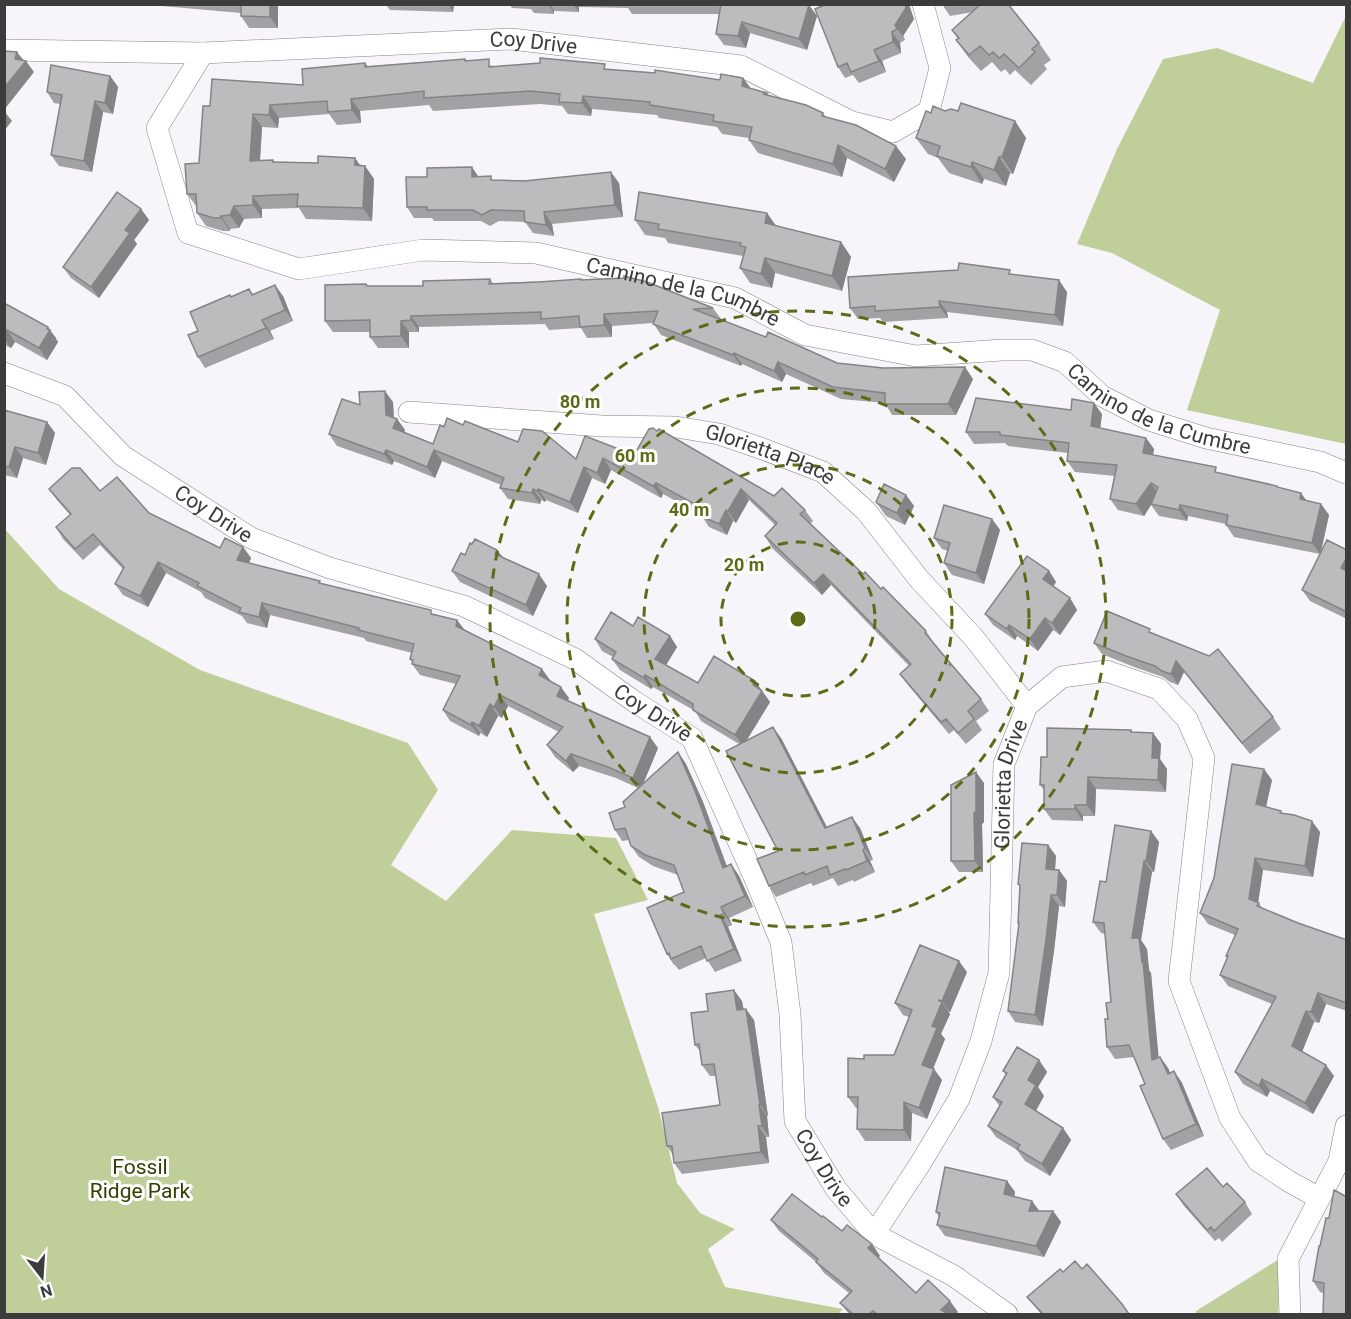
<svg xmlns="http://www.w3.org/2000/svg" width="1351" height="1319" viewBox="0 0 1351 1319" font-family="Roboto,sans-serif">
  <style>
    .green { fill: #c0ce9a }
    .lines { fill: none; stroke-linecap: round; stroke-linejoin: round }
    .minor-casing { stroke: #858487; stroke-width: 22 }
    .minor { stroke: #fff; stroke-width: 21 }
    .wall { fill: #a2a1a3 }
    .shaded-wall { fill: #848385 }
    .building { fill: #bcbbbe; stroke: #848385; stroke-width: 1.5 }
    .ring { fill: none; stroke: #5b6b16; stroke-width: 3; stroke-dasharray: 10 8 }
    .labels { text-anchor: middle; stroke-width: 6; stroke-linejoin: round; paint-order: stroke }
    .street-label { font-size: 21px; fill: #3d3c3d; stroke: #fff }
    .park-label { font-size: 21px; fill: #343f01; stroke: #fff }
    .centre { fill: #5b6b16; stroke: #fff; stroke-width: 3 }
    .ring-label { font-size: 18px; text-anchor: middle; font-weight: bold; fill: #5b6b16; stroke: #fff; stroke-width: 6; stroke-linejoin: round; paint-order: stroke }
  </style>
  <rect width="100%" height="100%" fill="#f7f5f9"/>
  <path class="green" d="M 1346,16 L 1346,444 L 1187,410 L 1220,310 L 1112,253 L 1077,244 L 1117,149 L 1163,59 L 1217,48 L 1313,83 Z
    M 4,528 L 59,589 L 200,670 L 408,743 L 438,790 L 391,865 L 446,901 L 512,830 L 616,838 L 648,900 L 594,914 L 658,1107 L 677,1183 L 700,1213 L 735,1229 L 708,1249 L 725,1287 L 843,1309 L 838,1314 L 5,1314 Z
    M 1281,1258 L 1278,1314 L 1196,1314 L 1196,1311 Z"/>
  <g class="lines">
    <g class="minor-casing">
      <g id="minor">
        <path id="s1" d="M 4,50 L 203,53 L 511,39 L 741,66 L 852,122 L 893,132 L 929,111 L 940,68 L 923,4"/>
        <path id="s2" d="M 203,53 L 157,128 L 188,233 L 299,269 L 423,250 L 536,253 L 735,298 L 805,335 L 916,356 L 1002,350 L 1032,350 L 1065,362 L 1102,396 L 1149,420 L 1206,438 L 1320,462 L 1346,473"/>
        <path id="s3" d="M 4,373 L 65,396 L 123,456 L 251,538 L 330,568 L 464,606 L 575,659 L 635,702 L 692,738 L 756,881 L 781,942 L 790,1014 L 795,1121 L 836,1189 L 874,1234 L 954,1276 L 1007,1314"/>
        <path id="s4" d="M 409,412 L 602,426 L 676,427 L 719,434 L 763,449 L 823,472 L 866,511 L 919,579 L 974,638 L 1027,706"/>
        <path id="s5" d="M 874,1234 L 920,1164 L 959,1099 L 981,1041 L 999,973 L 1004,764 L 1027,706 L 1062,677 L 1106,671 L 1159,689 L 1187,719 L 1204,758 L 1179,981 L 1230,1118 L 1258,1161 L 1290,1182 L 1319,1198"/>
        <path d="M 1290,1314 L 1288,1259 L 1339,1161 L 1346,1126"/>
      </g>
    </g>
    <use href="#minor" class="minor"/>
  </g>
  <path class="wall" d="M 160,4 L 278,4 L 278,28 L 249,28 L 241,16 L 241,13 L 162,6 Z
    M 381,4 L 454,4 L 453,12 L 390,10 L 387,6 Z
    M 509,4 L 807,4 L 809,5 L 817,16 L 807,50 L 750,33 L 746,48 L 724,45 L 716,34 L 719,14 L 632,14 L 628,8 L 579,7 L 579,12 L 554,11 L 554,14 L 534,13 L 531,9 L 512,8 Z
    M 942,4 L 1008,4 L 1039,43 L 1051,60 L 1044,65 L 1047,69 L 1031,85 L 1015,70 L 1010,75 L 1005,69 L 1001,72 L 992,62 L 981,71 L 968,57 L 956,40 L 958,39 L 952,30 L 973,12 L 950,16 Z
    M 815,9 L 914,19 L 903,36 L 905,40 L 900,43 L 901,53 L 882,61 L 886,72 L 859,83 L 853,75 L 845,78 L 838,67 Z
    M 465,59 L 467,61 L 494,66 L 608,69 L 720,80 L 743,78 L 750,88 L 767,93 L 769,96 L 823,113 L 826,117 L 906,159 L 894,182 L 847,158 L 842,177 L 758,153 L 749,140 L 749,138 L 722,134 L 717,127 L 659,118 L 657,115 L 592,109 L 591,116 L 568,114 L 562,106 L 540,104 L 433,111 L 429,105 L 360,111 L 361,123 L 337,125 L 329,114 L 279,118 L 278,128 L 262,127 L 260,161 L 318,163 L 355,158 L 360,166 L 365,166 L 374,179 L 372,221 L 306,219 L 299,208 L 262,209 L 262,218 L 244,219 L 239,228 L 230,229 L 230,231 L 223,231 L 206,226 L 197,213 L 197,207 L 187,194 L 199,163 L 210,106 L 303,85 L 365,63 L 368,66 Z
    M 110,76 L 118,87 L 113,114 L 103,112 L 92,172 L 59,166 L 51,155 L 60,104 L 54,103 L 47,92 Z
    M 945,111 L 958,111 L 1015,121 L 1026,138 L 1013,174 L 1010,173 L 1006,186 L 984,179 L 982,184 L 949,173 L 938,158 L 928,154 L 916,138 L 931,113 Z
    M 478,177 L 493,180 L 619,183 L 623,217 L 552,224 L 554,236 L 533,233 L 525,222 L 499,221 L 490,226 L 481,221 L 434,221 L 432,218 L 414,218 L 407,207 Z
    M 141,209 L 149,220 L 134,240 L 137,244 L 99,298 L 71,278 L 63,267 Z
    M 635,220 L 776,226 L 841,242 L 851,257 L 842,291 L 775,273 L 772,288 L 750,283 L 740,268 L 743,256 L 668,243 L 665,238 L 645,235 Z
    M 1013,274 L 1067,292 L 1063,326 L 947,312 L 948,318 L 883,322 L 880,318 L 858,319 L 850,308 Z
    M 490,279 L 493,283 L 582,280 L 713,308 L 721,319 L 720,319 L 766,337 L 837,363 L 973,379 L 956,415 L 892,415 L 885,403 L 841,399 L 786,374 L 782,382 L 742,364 L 741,366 L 661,335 L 653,323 L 612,326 L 612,337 L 587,338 L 581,328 L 549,330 L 545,324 L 419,327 L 419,332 L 409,332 L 409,348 L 378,348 L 370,337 L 370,332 L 333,332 L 325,321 L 366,284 L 368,286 L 423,286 Z
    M 249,289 L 253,294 L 283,296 L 293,321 L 270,331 L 274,339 L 205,368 L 198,357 L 198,331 L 231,297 Z
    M 4,303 L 56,338 L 56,339 L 58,342 L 47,360 L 15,342 L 11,348 L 4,345 Z
    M 393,402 L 394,418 L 397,419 L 405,430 L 404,432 L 433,444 L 444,427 L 463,425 L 576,459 L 634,455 L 774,496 L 805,510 L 813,521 L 810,524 L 863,574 L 881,589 L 926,631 L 934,643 L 981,699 L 989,711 L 976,721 L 982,730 L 966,744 L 954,730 L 949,734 L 908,685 L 900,674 L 909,666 L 831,585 L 822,595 L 772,548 L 765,536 L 775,525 L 749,500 L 736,523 L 733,521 L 727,535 L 709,527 L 701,515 L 663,494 L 661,498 L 611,470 L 605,484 L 592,478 L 578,513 L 546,500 L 545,502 L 541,500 L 540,504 L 508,499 L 500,488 L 501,485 L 442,461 L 435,478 L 394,461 L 392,465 L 337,446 L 329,434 L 360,405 Z
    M 4,410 L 47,422 L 55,433 L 46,465 L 23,458 L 17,478 L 4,475 Z
    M 1102,414 L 1100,428 L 1146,438 L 1154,449 L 1153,455 L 1220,473 L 1279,488 L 1307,501 L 1321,504 L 1329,515 L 1321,553 L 1347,550 L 1347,619 L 1310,601 L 1302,590 L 1320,554 L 1234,537 L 1226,525 L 1226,524 L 1188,516 L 1187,521 L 1159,516 L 1151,505 L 1144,516 L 1118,510 L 1110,499 L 1115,476 L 1075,472 L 1067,461 L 1068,453 L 1008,446 L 1005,443 L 974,444 L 966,432 Z
    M 49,489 L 100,491 L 149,513 L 220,548 L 243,547 L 251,558 L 249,563 L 322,584 L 457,620 L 464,629 L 550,680 L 569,698 L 568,701 L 658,748 L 643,784 L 678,752 L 686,764 L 703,802 L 727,866 L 731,864 L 739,876 L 753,907 L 729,918 L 732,925 L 728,927 L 742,961 L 715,972 L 706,958 L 679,970 L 675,965 L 674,965 L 667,954 L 684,892 L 678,875 L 653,866 L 639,857 L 631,846 L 629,840 L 622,841 L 615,830 L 625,807 L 638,788 L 616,778 L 579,766 L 573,772 L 555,757 L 547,745 L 559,732 L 508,706 L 502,718 L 498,716 L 487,737 L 480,733 L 479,736 L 450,721 L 443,710 L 456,684 L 420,675 L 412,664 L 412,662 L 410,659 L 412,653 L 366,641 L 364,638 L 270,615 L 267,628 L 247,623 L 242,616 L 205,598 L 201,592 L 166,573 L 148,607 L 123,595 L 115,584 L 123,569 L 100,545 L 83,560 L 63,539 L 56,527 L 70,515 L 57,500 Z
    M 906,495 L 914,506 L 905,525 L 886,516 L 876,502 Z
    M 992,519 L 1000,530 L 984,584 L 952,575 L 944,563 L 948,551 L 942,549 L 934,538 Z
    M 472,544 L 497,550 L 503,557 L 547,586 L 533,616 L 460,582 L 452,571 Z
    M 1049,571 L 1056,582 L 1053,587 L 1070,598 L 1077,610 L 1060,635 L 1053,630 L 1038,651 L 1017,636 L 1015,640 L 993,625 L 985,614 Z
    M 633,626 L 670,636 L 677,647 L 666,665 L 698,683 L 755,681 L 770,702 L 747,740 L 781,738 L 827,827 L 860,828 L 873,860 L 870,861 L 875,872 L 854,882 L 853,880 L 838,886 L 833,878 L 813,886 L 811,883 L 776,897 L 769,886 L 778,851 L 739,744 L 701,721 L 695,711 L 653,687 L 651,689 L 620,670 L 612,659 L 613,657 L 602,651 L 595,639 Z
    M 1154,634 L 1273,717 L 1281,729 L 1250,754 L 1184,672 L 1178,685 L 1170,682 L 1163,677 L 1134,667 L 1102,654 L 1094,643 Z
    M 1131,730 L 1132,732 L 1153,733 L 1161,744 L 1160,759 L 1167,769 L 1166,792 L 1096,789 L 1095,816 L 1083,816 L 1083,821 L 1052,820 L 1044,809 L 1044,790 L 1040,785 L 1047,757 Z
    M 1272,780 L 1266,807 L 1281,811 L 1282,814 L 1320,832 L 1313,877 L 1263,870 L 1258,902 L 1263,909 L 1298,923 L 1347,940 L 1347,1011 L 1326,1004 L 1319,1023 L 1314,1022 L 1302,1052 L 1334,1076 L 1313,1114 L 1270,1091 L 1267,1097 L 1243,1084 L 1235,1072 L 1272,1004 L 1228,986 L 1220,975 L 1228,958 L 1226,956 L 1235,935 L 1208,924 L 1200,913 Z
    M 984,783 L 984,822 L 982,824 L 983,872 L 959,872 L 951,861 Z
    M 1151,831 L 1159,842 L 1154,872 L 1152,872 L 1141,940 L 1147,949 L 1149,970 L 1151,973 L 1158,1058 L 1160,1057 L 1168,1068 L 1170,1073 L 1174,1071 L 1182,1083 L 1204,1136 L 1171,1150 L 1163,1139 L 1145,1084 L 1134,1057 L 1115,1059 L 1107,1047 L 1108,1019 L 1111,1002 L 1105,934 L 1101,933 L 1093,922 L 1106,882 Z
    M 1048,845 L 1056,856 L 1055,870 L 1059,870 L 1067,881 L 1065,907 L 1059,906 L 1054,951 L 1043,1026 L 1015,1022 L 1008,1011 L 1019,925 L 1018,923 L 1020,887 L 1018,884 Z
    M 967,972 L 950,1012 L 948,1012 L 950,1014 L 941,1034 L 945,1039 L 933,1069 L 942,1080 L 927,1119 L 912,1113 L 911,1141 L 865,1141 L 857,1129 L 857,1108 L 856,1108 L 848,1097 L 864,1059 L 894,1055 L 909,1017 L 903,1015 L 895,1003 Z
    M 742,1001 L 744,1010 L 754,1020 L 768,1116 L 767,1116 L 769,1137 L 766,1137 L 769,1163 L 682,1174 L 674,1163 L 673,1155 L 667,1146 L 720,1105 L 716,1076 L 710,1076 L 702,1065 L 700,1051 L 695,1045 L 708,1011 Z
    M 1039,1060 L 1047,1072 L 1038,1087 L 1044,1096 L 1036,1111 L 1063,1128 L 1071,1140 L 1050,1176 L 1025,1161 L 1017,1150 L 996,1137 L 988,1126 L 1000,1107 L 993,1097 L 1006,1075 L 1003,1071 Z
    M 1007,1181 L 1015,1192 L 1014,1197 L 1032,1201 L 1039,1211 L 1053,1211 L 1061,1222 L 1044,1257 L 945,1236 L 937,1225 L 939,1217 L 936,1212 Z
    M 1223,1187 L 1245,1202 L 1252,1214 L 1222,1242 L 1219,1238 L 1215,1241 L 1184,1206 L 1176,1194 Z
    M 822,1217 L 842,1231 L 872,1244 L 880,1256 L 878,1257 L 916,1293 L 958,1312 L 956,1314 L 849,1314 L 840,1303 L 849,1293 L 824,1273 L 816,1262 L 779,1231 L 771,1220 Z
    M 1326,1218 L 1323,1293 L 1320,1292 L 1313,1281 Z
    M 1082,1269 L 1129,1314 L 1041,1314 L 1027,1297 L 1063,1272 Z"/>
  <path class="shaded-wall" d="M 270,4 L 278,4 L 278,28 L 270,17 Z
    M 448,4 L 454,4 L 453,12 Z
    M 548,4 L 550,4 L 554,11 L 554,14 Z
    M 573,4 L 577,4 L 579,7 L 579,12 Z
    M 905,4 L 909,4 L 914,19 L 903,36 L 905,40 L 895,25 Z
    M 809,5 L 817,16 L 807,50 L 799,39 Z
    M 742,22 L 750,33 L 746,48 L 738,36 Z
    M 892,32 L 900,43 L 901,53 L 893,42 Z
    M 874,50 L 882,61 L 886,72 L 879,61 Z
    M 17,52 L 25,62 L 26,61 L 34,72 L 4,110 L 4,88 Z
    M 110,76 L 118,87 L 113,114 L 105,103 Z
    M 743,78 L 752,90 L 742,86 Z
    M 583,96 L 592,109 L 591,116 L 582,103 Z
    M 351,99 L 360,111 L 361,123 L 352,110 Z
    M 95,101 L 103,112 L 92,172 L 84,161 Z
    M 270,105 L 279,118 L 278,128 L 269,115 Z
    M 4,111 L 12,121 L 4,131 Z
    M 253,114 L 262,127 L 259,174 L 250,161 Z
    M 1015,121 L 1026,138 L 1013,174 L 1002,157 Z
    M 838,145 L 847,158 L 842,177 L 833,164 Z
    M 896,146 L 906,159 L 894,182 L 885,169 Z
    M 999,157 L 1010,173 L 1006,186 L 994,170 Z
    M 355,158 L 364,171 L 355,165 Z
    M 972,162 L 984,179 L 982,184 L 971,167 Z
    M 365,166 L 374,179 L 372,221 L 363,208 Z
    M 472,167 L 480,179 L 472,177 Z
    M 611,172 L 619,183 L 623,217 L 615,205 Z
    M 253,196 L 262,209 L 262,218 L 253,205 Z
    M 234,206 L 244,219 L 239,228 L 230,215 Z
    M 141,209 L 149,220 L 134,240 L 137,244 L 99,298 L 91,287 L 125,230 Z
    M 544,212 L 552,224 L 554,236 L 546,225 Z
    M 767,213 L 777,227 L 765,223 Z
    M 221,216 L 230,229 L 230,231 L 221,218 Z
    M 841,242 L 851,257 L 842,291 L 832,276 Z
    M 765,258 L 775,273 L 772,288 L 761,274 Z
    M 1059,280 L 1067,292 L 1063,326 L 1055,315 Z
    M 275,285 L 283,296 L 293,321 L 285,310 Z
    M 939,301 L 947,312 L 948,318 L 940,307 Z
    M 604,314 L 612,326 L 612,337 L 604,325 Z
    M 411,316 L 419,327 L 419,332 L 411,320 Z
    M 262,320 L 270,331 L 274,339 L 266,328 Z
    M 401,321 L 409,332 L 409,348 L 401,336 Z
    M 48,327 L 56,338 L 56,339 L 58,342 L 47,360 L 39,348 Z
    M 7,330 L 15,342 L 11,348 L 4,339 L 4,334 Z
    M 734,353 L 742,364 L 741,366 L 733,355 Z
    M 778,362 L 786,374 L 782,382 L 774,371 Z
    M 965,367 L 973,379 L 956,415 L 948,404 Z
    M 385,391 L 393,402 L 394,426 L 397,419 L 405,430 L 401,439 L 386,415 Z
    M 1094,403 L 1102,414 L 1099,438 L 1091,426 Z
    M 47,422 L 55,433 L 46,465 L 38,453 Z
    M 1146,438 L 1154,449 L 1151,464 L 1143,453 Z
    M 15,447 L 23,458 L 17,478 L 9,467 Z
    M 386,450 L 394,461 L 392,465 L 384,454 Z
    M 434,450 L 442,461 L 435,478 L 427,467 Z
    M 603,458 L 611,470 L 605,484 L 597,473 Z
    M 584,467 L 592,478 L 578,513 L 570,502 Z
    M 656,483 L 663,494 L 661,498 L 653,486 Z
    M 1151,483 L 1158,494 L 1144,516 L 1136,504 Z
    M 533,489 L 541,500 L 540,504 L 532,493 Z
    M 538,489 L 546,500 L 545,502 L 537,491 Z
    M 741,489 L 749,500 L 736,523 L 728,511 Z
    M 1301,493 L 1309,504 L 1300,499 Z
    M 906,495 L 914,506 L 905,525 L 897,513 Z
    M 1321,504 L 1329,515 L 1320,554 L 1312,543 Z
    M 1180,505 L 1188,516 L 1187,521 L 1179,510 Z
    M 726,510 L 733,521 L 727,535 L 719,524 Z
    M 992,519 L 1000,530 L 984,584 L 976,573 Z
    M 243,547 L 251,558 L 245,571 L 237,560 Z
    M 497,550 L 505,561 L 495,554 Z
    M 1347,557 L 1347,576 L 1341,568 Z
    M 158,562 L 166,573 L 148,607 L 140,596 Z
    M 1049,571 L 1056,582 L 1050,591 L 1043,579 Z
    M 539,574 L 547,586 L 533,616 L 526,605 Z
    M 823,574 L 831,585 L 822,595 L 814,583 Z
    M 1070,598 L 1077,610 L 1060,635 L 1052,623 Z
    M 262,603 L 270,615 L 267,628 L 259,617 Z
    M 1045,618 L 1053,630 L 1038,651 L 1030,639 Z
    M 457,620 L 465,631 L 456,626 Z
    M 1009,625 L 1017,636 L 1015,640 L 1007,629 Z
    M 670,636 L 677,647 L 663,670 L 655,659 Z
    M 1176,661 L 1184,672 L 1178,685 L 1171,674 Z
    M 542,669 L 550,680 L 546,686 L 539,675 Z
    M 645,675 L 653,687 L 651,689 L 644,678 Z
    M 755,681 L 770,702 L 743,746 L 735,735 L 753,685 Z
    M 561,687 L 569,698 L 565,707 L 557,696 Z
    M 500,695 L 508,706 L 502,718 L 494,707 Z
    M 490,704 L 498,716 L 487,737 L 479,726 Z
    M 472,722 L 480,733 L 479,736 L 471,725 Z
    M 773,727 L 781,738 L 833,839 L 825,828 Z
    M 1153,733 L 1161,744 L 1160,759 L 1167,769 L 1166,792 L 1158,780 L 1152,758 Z
    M 650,737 L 658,748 L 641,789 L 633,778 Z
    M 678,752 L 686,764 L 703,802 L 731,879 L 723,868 Z
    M 571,754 L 579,766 L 573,772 L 566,761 Z
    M 1264,769 L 1272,780 L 1264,815 L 1256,804 Z
    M 976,772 L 984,783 L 984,822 L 982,824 L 983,872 L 975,861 L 974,813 Z
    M 1088,777 L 1096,789 L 1095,816 L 1087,805 Z
    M 1075,805 L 1083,816 L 1083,821 L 1075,809 Z
    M 852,817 L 860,828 L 873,860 L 865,848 Z
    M 1312,821 L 1320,832 L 1313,877 L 1305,866 Z
    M 1151,831 L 1159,842 L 1154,872 L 1146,861 Z
    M 1048,845 L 1056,856 L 1054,880 L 1046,869 Z
    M 863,850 L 870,861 L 875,872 L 867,861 Z
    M 1255,858 L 1263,870 L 1257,910 L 1249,899 Z
    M 1144,861 L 1152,872 L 1141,940 L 1147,949 L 1149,970 L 1151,973 L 1160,1072 L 1152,1060 L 1132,938 Z
    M 731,864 L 739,876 L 753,907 L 745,896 Z
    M 1059,870 L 1067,881 L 1065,907 L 1057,895 Z
    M 1051,895 L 1059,906 L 1054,951 L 1043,1026 L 1035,1015 Z
    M 721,907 L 729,918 L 732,925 L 724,914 Z
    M 720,915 L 728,927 L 742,961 L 734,949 Z
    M 959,961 L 967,972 L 950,1012 L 942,1001 Z
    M 734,990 L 742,1001 L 745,1022 L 737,1010 Z
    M 1318,993 L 1326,1004 L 1319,1023 L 1311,1012 Z
    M 942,1002 L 950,1014 L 941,1034 L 945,1039 L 930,1076 L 922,1065 L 932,1026 Z
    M 746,1009 L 754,1020 L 768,1116 L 760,1105 Z
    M 1306,1011 L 1314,1022 L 1300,1057 L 1292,1046 Z
    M 1160,1057 L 1168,1068 L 1175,1086 L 1168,1074 Z
    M 1039,1060 L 1047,1072 L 1038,1087 L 1044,1096 L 1033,1115 L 1025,1104 L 1028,1080 Z
    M 1326,1065 L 1334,1076 L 1313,1114 L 1305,1103 Z
    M 934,1069 L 942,1080 L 927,1119 L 919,1108 Z
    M 1174,1071 L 1182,1083 L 1204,1136 L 1196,1124 Z
    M 1262,1079 L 1270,1091 L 1267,1097 L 1259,1086 Z
    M 904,1102 L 912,1113 L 911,1141 L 904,1130 Z
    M 759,1105 L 767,1116 L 769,1137 L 762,1126 Z
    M 758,1126 L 766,1137 L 769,1163 L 761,1152 Z
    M 1063,1128 L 1071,1140 L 1050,1176 L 1042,1164 Z
    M 1007,1181 L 1015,1192 L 1012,1206 L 1004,1194 Z
    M 1032,1201 L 1040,1212 L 1029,1211 Z
    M 1053,1211 L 1061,1222 L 1044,1257 L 1036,1246 Z
    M 872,1244 L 880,1256 L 876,1260 L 868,1248 Z
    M 950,1301 L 958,1312 L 956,1314 L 944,1314 L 941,1310 Z"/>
  <path class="building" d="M 241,4 L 270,4 L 270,17 L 241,16 Z
    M 721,4 L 807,4 L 809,5 L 799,39 L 742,22 L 738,36 L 716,34 Z
    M 827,4 L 905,4 L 906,8 L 895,25 L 897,29 L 892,32 L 893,42 L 874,50 L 879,61 L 851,72 L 847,63 L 838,67 L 815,9 Z
    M 981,4 L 1008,4 L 1039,43 L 1032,49 L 1035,52 L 1019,68 L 1004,54 L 999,58 L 993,52 L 989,55 L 980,46 L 969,55 L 956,40 L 959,38 L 952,30 Z
    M 4,51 L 17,52 L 15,59 L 26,61 L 4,88 Z
    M 540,58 L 605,64 L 604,69 L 655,73 L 655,70 L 720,80 L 721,74 L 743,78 L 742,86 L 767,93 L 763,94 L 806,105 L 823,113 L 822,116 L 856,125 L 896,146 L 885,169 L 838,145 L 833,164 L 749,140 L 752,127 L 713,121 L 714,115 L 650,105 L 650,102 L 583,96 L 582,103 L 559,102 L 560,94 L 531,91 L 424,98 L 424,91 L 351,99 L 352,110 L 328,112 L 327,101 L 270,105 L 269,115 L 253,114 L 250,161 L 273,160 L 273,162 L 318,163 L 318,156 L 355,158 L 355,165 L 365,166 L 363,208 L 297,206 L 298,194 L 253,196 L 253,205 L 234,206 L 230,215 L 221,216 L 221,218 L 214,218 L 197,213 L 196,194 L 187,194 L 185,164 L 199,163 L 203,106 L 210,106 L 212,79 L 303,85 L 302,69 L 365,63 L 365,67 L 465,59 L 465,61 L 489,59 L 489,67 L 540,63 Z
    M 51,65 L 110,76 L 105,103 L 95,101 L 84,161 L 51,155 L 62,95 L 47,92 Z
    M 961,103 L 1015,121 L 1002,157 L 999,157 L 994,170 L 972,162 L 971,167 L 937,156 L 940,146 L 916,138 L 926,111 L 931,113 L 933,106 L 945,111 L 951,109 L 958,111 Z
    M 472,167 L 472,177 L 491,176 L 491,180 L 524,181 L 611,172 L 615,205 L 544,212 L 546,225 L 525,222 L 524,211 L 491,210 L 482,215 L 473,210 L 427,210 L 427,207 L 407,207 L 406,177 L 427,177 L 427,168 Z
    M 117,192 L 141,209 L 125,230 L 130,233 L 91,287 L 63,267 Z
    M 639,192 L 767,213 L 765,223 L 841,242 L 832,276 L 765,258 L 761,274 L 740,268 L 746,247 L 740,246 L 741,243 L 658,229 L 659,224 L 635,220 Z
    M 959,263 L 1010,270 L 1009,274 L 1059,280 L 1055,315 L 939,301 L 940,307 L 875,311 L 875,306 L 850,308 L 848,277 L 958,270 Z
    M 624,276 L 647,282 L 713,308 L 693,309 L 766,337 L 768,332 L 837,363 L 883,368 L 965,367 L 948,404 L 885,404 L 885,393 L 833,387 L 778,362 L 774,371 L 734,353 L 733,355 L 653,324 L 658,311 L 604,314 L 604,325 L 580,327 L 579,316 L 541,319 L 541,312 L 411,316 L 411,320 L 401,321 L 401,336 L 370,337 L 370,320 L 325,321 L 325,285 L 366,284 L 367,286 L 423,286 L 423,281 L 490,279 L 489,284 L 539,282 L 581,279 L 581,280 L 624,278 Z
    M 275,285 L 285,310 L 262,320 L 266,328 L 198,357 L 188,335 L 198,331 L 190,312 L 230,295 L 231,297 L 249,289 L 252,295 Z
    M 4,303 L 48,327 L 47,329 L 50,330 L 39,348 L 7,330 L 4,334 Z
    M 385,391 L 386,415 L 397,419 L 393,428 L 433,444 L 440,425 L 444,427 L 447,418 L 463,425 L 465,421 L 518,442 L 523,429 L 542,431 L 576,459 L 585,436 L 634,455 L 649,429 L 653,428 L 657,431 L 659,429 L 774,496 L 782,488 L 805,510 L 800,514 L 863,574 L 865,572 L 881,589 L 883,587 L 926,631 L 925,633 L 950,663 L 949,666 L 951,664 L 981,699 L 968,711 L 974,719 L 958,733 L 946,719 L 941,722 L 900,674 L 911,664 L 823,574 L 814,583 L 765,536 L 777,523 L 741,489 L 728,511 L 726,510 L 719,524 L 701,516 L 704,509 L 656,483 L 653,486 L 603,458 L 597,473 L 584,467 L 570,502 L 538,489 L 537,491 L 533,489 L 532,493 L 500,488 L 504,478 L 434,450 L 427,467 L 386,450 L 384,454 L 329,434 L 342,399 L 360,405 L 359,392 Z
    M 976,398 L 1071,410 L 1072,399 L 1094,403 L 1091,426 L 1146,438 L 1143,453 L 1216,467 L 1215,472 L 1277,486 L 1277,487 L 1301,493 L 1300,499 L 1321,504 L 1312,543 L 1226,525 L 1228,515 L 1180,505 L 1179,510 L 1151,504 L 1158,487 L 1151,483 L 1136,504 L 1110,499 L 1117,465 L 1067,461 L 1069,443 L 1000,435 L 1000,432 L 966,432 Z
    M 4,410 L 47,422 L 38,453 L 15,447 L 9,467 L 4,466 Z
    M 72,468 L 80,468 L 100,491 L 117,477 L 149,513 L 220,548 L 225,538 L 243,547 L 237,560 L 320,581 L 319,583 L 431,610 L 431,614 L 457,620 L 456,626 L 542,669 L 539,675 L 561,687 L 557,696 L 650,737 L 633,778 L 608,767 L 571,754 L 566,761 L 547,745 L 563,727 L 500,695 L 494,707 L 490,704 L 479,726 L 472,722 L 471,725 L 443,710 L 460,676 L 412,664 L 413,660 L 410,659 L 414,644 L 358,630 L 359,628 L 262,603 L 259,617 L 239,612 L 241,608 L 197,586 L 199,583 L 158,562 L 140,596 L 115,584 L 124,567 L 93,534 L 75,549 L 56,527 L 71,514 L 49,489 Z
    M 884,484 L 906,495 L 897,513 L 878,504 L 876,502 Z
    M 944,505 L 992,519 L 976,573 L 944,563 L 950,543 L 934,538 Z
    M 475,539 L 497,550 L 495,554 L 539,574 L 526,605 L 452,571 L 461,553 L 465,555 L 470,543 L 472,544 Z
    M 1327,540 L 1347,550 L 1347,557 L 1341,568 L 1347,571 L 1347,612 L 1302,590 Z
    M 1027,556 L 1049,571 L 1043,579 L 1070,598 L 1052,623 L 1045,618 L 1030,639 L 1009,625 L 1007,629 L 985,614 Z
    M 1107,611 L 1150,629 L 1149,632 L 1209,656 L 1218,649 L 1273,717 L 1242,743 L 1176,661 L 1171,674 L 1162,671 L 1155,666 L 1126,656 L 1094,643 Z
    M 611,612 L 633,626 L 638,617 L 670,636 L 655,659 L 698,683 L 714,656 L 755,681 L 753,685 L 762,691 L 735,735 L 693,710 L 693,704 L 645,675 L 644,678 L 612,659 L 616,652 L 595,639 Z
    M 773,727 L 825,828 L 852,817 L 865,848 L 863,850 L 867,861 L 846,870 L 845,869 L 830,875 L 827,866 L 805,875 L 804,872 L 769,886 L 757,859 L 778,851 L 726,751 Z
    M 1047,728 L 1131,730 L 1131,732 L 1153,733 L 1152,758 L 1159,758 L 1158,780 L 1088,777 L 1087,805 L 1075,805 L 1075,809 L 1044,809 L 1044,785 L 1040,785 L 1041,757 L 1047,757 Z
    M 678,752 L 695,791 L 723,868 L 731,864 L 745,896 L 721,907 L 724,914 L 720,915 L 734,949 L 707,961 L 701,946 L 671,959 L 669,953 L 667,954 L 647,908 L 684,892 L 674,865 L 645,855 L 631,846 L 625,828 L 615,830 L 609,813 L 625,807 L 623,802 Z
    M 1232,764 L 1264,769 L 1256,804 L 1281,811 L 1280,813 L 1294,815 L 1312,821 L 1305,866 L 1255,858 L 1249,899 L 1259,903 L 1257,906 L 1298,923 L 1347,940 L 1347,1003 L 1318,993 L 1311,1012 L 1306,1011 L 1292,1046 L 1326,1065 L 1305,1103 L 1262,1079 L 1259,1086 L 1235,1072 L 1276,997 L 1220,975 L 1228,956 L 1226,956 L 1238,929 L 1200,913 L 1214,878 Z
    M 976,772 L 976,811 L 974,813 L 975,861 L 951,861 L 951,785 Z
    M 1115,825 L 1151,831 L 1146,861 L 1144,861 L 1132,938 L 1139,938 L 1142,962 L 1143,961 L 1152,1060 L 1160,1057 L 1168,1074 L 1174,1071 L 1196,1124 L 1163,1139 L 1140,1086 L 1145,1084 L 1129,1045 L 1107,1047 L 1105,1019 L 1108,1019 L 1106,1003 L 1111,1002 L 1104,923 L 1093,922 L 1100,881 L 1106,882 Z
    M 1022,843 L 1048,845 L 1046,869 L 1059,870 L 1057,895 L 1051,895 L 1046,940 L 1035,1015 L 1008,1011 L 1019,923 L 1018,923 L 1020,885 L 1018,884 Z
    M 920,945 L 959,961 L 942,1001 L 938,1000 L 942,1002 L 932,1026 L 937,1028 L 922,1065 L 934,1069 L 919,1108 L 904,1102 L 904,1130 L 857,1129 L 858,1097 L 848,1097 L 848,1058 L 864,1059 L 864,1055 L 894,1055 L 912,1010 L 895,1003 Z
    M 734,990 L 737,1010 L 746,1009 L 760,1105 L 759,1105 L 762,1126 L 758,1126 L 761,1152 L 674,1163 L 672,1146 L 667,1146 L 662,1113 L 720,1105 L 714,1064 L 702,1065 L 699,1044 L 695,1045 L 691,1013 L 708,1011 L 706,994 Z
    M 1017,1047 L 1039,1060 L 1028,1080 L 1036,1085 L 1025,1104 L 1063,1128 L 1042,1164 L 1017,1149 L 1020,1145 L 988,1126 L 1002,1102 L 993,1097 L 1007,1073 L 1003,1071 Z
    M 945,1167 L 1007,1181 L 1004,1194 L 1032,1201 L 1029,1211 L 1053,1211 L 1036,1246 L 937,1225 L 940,1213 L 936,1212 Z
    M 1207,1168 L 1223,1187 L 1227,1183 L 1245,1202 L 1214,1231 L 1211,1227 L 1207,1230 L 1176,1194 Z
    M 1334,1190 L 1347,1197 L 1347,1314 L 1323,1314 L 1324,1283 L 1313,1281 L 1319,1246 L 1320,1246 L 1326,1218 L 1329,1218 Z
    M 792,1194 L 822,1217 L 823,1216 L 842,1231 L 847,1225 L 872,1244 L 868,1248 L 916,1293 L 928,1280 L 950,1301 L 941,1310 L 949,1314 L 877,1314 L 873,1311 L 869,1314 L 853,1314 L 840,1303 L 852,1291 L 816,1262 L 818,1259 L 771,1220 Z
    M 1075,1261 L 1082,1269 L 1087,1264 L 1122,1304 L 1129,1314 L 1043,1314 L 1027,1297 L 1060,1269 L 1063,1272 Z"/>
  <g class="ring">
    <circle cx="798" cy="619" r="77"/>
    <circle cx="798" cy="619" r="154"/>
    <circle cx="798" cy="619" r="231"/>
    <circle cx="798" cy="619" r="308"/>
  </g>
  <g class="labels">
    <g class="street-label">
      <text dy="7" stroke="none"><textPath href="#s1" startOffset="530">Coy Drive</textPath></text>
      <text dy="7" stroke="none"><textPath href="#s2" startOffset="705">Camino de la Cumbre</textPath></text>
      <text dy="7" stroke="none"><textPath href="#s2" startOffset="1208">Camino de la Cumbre</textPath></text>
      <text dy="7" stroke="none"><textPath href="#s4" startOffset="366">Glorietta Place</textPath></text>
      <text dy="7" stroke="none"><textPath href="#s3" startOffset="256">Coy Drive</textPath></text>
      <text dy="7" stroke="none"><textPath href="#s3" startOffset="742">Coy Drive</textPath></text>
      <text dy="7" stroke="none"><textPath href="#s5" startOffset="482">Glorietta Drive</textPath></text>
      <text dy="7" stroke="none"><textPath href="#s3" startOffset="1246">Coy Drive</textPath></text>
    </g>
    <g class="park-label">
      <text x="140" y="1174">Fossil<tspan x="140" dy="24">Ridge Park</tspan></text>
    </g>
  </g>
  <circle cx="798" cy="619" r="9" class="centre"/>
  <g class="ring-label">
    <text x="580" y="408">80 m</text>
    <text x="635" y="462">60 m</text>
    <text x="689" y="516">40 m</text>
    <text x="744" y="571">20 m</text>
  </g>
  <rect width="1351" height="1319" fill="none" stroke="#3d3c3d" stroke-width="12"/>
  <g transform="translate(42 1277) rotate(163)" stroke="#ffffff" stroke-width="4.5" paint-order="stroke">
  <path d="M0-4.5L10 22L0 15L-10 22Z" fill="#3d3c3d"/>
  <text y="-9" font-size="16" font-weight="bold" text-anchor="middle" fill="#3d3c3d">N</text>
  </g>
</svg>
